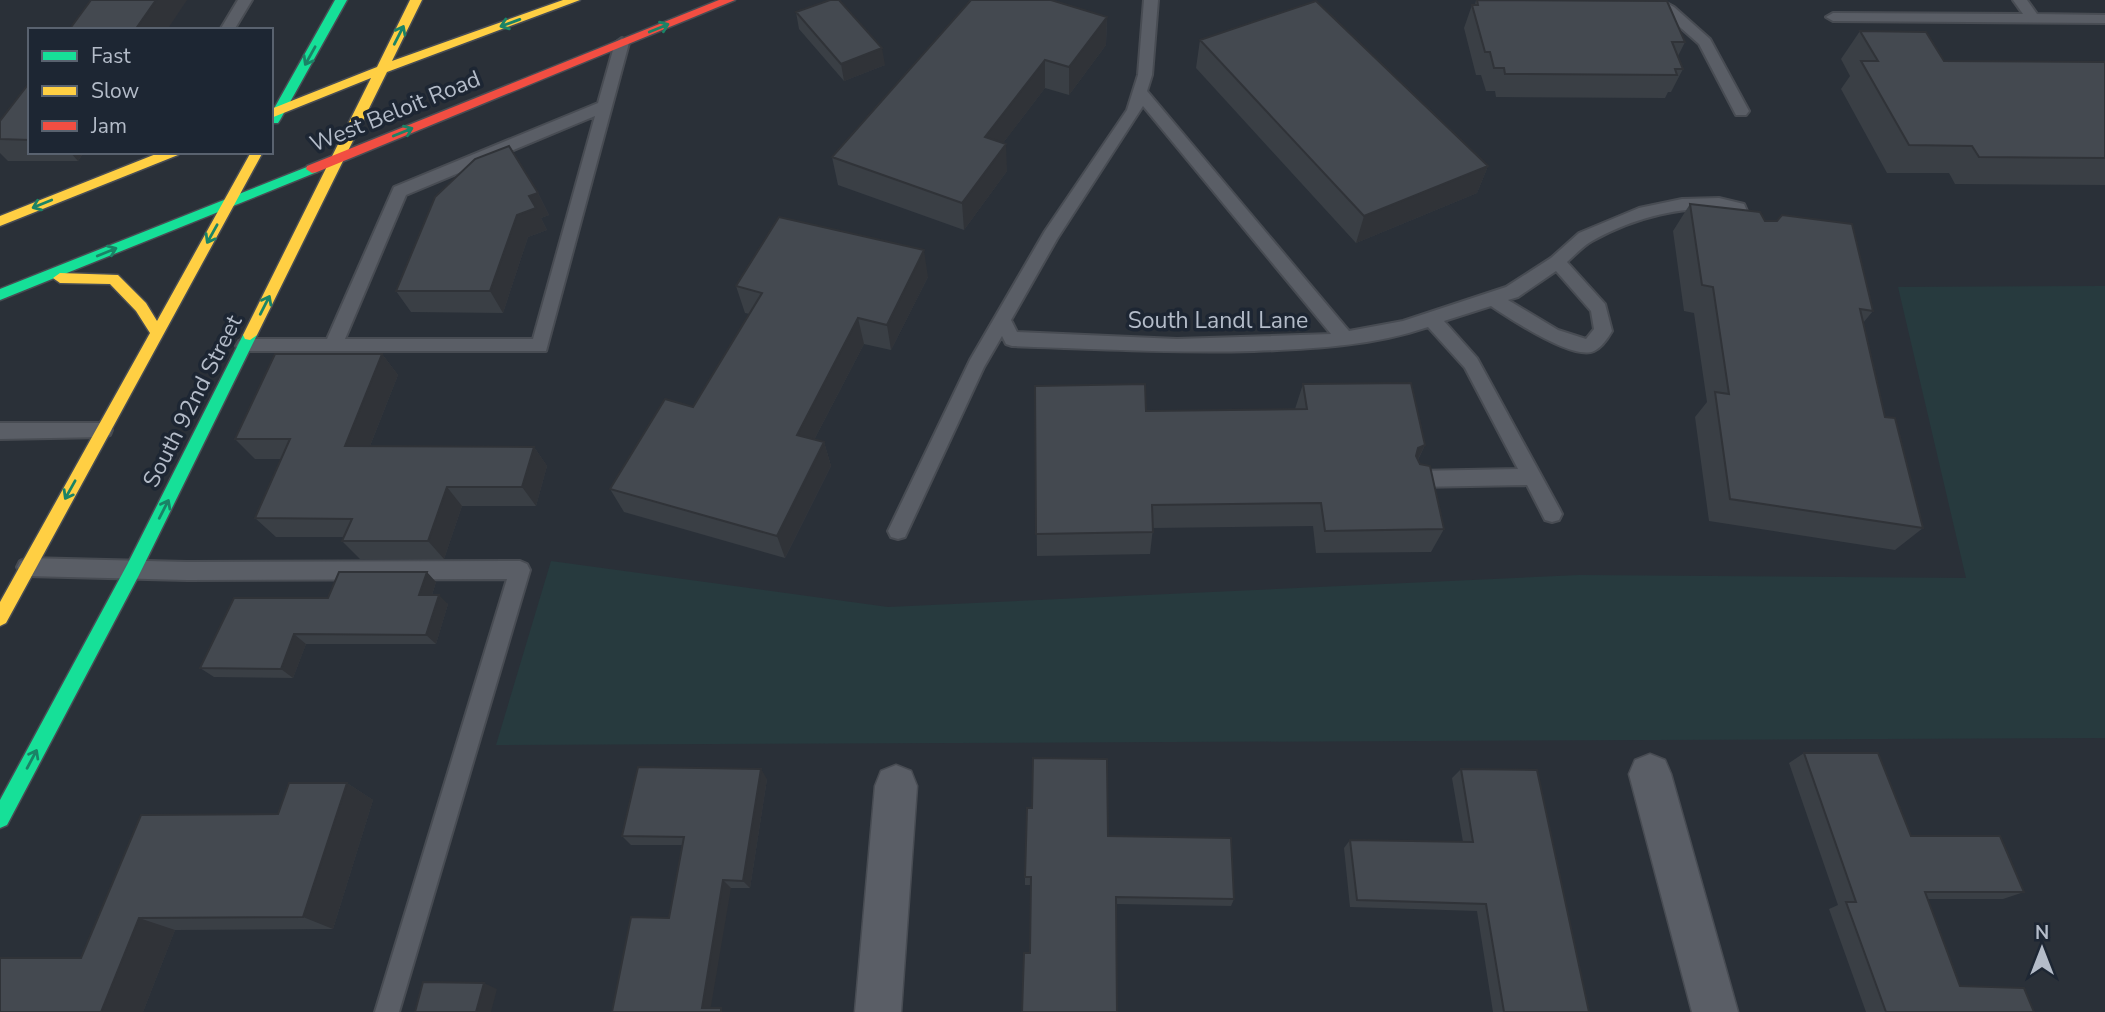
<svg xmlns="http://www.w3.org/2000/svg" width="2105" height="1012" viewBox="0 0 2105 1012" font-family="'Nunito Sans',sans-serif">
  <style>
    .green { fill: #273a3e }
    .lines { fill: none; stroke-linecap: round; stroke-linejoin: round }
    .lane-casing { stroke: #484c53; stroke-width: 4 }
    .street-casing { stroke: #484c53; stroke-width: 3 }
    .fast-casing { stroke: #484c53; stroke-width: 3 }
    .slow-casing { stroke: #484c53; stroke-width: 3 }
    .jam-casing { stroke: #484c53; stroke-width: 3 }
    .lane { fill: #5a5e66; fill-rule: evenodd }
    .street { fill: #5a5e66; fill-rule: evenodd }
    .fast { fill: #16e098; fill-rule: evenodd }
    .slow { fill: #ffcf43; fill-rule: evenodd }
    .jam { fill: #f24e42; fill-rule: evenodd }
    .wall { fill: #3a3f45 }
    .shaded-wall { fill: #303338 }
    .building { fill: #444950; stroke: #303338; stroke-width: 2 }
    .oneway { stroke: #1a8366 }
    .labels { text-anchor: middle; stroke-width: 7; stroke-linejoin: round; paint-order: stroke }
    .street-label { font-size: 23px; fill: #b4bcc9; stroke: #1d2633 }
  </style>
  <rect width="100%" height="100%" fill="#2a3038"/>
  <path class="green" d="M 2105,286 L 2105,738 L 496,745 L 551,561 L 888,607 L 1579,575 L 1966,578 L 1898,287 Z"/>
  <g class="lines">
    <g class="lane-casing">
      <path id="lane" d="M 238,0 L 252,0 L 234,30 L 220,30 Z
        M 1144,0 L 1158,0 L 1152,75 L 1147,91 L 1349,331 L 1403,321 L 1506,287 L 1551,258 L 1579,233 L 1639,208 L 1682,199 L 1719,198 L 1744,204 L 1757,234 L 1755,238 L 1743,238 L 1732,212 C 1686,203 1633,218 1592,241 C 1583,246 1575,255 1567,262 L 1605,304 L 1612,331 C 1608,338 1601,348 1594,351 C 1573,361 1509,318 1491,306 L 1444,321 L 1477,358 L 1559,508 L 1562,514 L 1559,520 L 1552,522 L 1545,520 L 1527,485 L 1416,487 L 1409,485 L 1407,479 L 1409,473 L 1416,471 L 1518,469 L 1465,368 L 1428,327 C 1372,346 1313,349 1254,351 C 1173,353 1093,349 1012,346 L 1006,344 L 1002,336 L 984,367 L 905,537 L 898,539 L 891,537 L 888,531 L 970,360 L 1045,231 L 1127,110 L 1138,75 ZM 1143,106 L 1331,334 L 1177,339 L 1017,332 L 1011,320 L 1057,239 ZM 1556,271 L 1591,311 L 1594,329 L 1586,339 L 1558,330 L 1508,300 L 1518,297 Z
        M 1644,0 L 1661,0 L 1674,7 L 1710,39 L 1749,111 L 1746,115 L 1736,115 L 1699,44 L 1664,13 Z
        M 2013,0 L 2027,0 L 2037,14 L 2105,15 L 2105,23 L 1833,21 L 1826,17 L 1833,13 L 2023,14 Z
        M 622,38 L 629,43 L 546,351 L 239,351 L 236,346 L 239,341 L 245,339 L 327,339 L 394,187 L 598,103 L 615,43 ZM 595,116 L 533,339 L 345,339 L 406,195 Z
        M 0,423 L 103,423 L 110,425 L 112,430 L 110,435 L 103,437 L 0,439 Z
        M 27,558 L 187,562 L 520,561 L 527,564 L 530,570 L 399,1012 L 375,1012 L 507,579 L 187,580 L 27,576 L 20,573 L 17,567 L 20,561 Z"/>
    </g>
    <g class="street-casing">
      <path id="street" d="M 1650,754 L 1665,760 L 1671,774 L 1738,1012 L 1692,1012 L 1629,774 L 1635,760 Z
        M 896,765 L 911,771 L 917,786 L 901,1012 L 855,1012 L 875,786 L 881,771 Z"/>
    </g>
    <g class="fast-casing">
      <path id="fast" d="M 335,0 L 347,0 L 280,120 L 278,123 L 271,123 L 271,114 Z
        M 312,165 L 317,166 L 317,172 L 0,300 L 0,289 Z
        M 250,330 L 257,335 L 139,575 L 7,825 L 0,828 L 0,800 L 127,565 L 243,335 Z"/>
    </g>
    <g class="slow-casing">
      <path id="slow" d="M 410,0 L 422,0 L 392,61 L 563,0 L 580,0 L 387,72 L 257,335 L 250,340 L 245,339 L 243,335 L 371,78 L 271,118 L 271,109 L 377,67 Z
        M 161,152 L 180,152 L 178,155 L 0,226 L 0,216 Z
        M 251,152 L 263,152 L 6,623 L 0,626 L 0,602 L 150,333 L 136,311 L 110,284 L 60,283 L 53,278 L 60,273 L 118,275 L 146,303 L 157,321 Z"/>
    </g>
    <g class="jam-casing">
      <path id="jam" d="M 719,0 L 735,0 L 317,172 L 312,173 L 306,169 L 307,166 Z"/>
    </g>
    <use href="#lane" class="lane"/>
    <use href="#street" class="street"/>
    <use href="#fast" class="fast"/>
    <use href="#slow" class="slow"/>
    <use href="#jam" class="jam"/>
  </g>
  <path class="wall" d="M 1476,0 L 1685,42 L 1678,56 L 1683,69 L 1671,92 L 1668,92 L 1665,98 L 1496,97 L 1495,91 L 1486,91 L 1481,75 L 1476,75 L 1464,28 L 1472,5 L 1475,5 Z
    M 796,12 L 885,65 L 844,81 L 799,29 Z
    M 1107,17 L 1106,45 L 1069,95 L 1045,88 L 1003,143 L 1007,171 L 964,230 L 838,185 L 832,157 Z
    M 1860,31 L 1944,61 L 2105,62 L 2105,185 L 1955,184 L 1949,173 L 1887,173 L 1841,89 L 1850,76 L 1841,59 Z
    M 1200,40 L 1488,166 L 1477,193 L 1356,243 L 1196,68 Z
    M 30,82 L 30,152 L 84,152 L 78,161 L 8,161 L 0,153 L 0,121 Z
    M 538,193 L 549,215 L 541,218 L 547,230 L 528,237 L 503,313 L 411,312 L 396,291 Z
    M 1690,204 L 1765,221 L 1873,311 L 1863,323 L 1885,417 L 1923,528 L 1895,550 L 1709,521 L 1695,417 L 1707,402 L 1694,313 L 1684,311 L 1673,231 Z
    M 928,277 L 891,350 L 864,344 L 814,440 L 824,442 L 831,466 L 785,558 L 624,512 L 610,489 L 693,407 L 750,314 L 745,313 L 736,286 Z
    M 382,354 L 398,375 L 370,446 L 534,447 L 547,466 L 536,506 L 462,506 L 444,559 L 360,559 L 342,541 L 344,537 L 276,537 L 255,518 L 282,459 L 255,459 L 235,439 Z
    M 1303,384 L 1425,445 L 1418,460 L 1444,529 L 1431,552 L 1316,553 L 1313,526 L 1153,528 L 1150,554 L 1037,556 L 1035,386 L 1146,411 L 1295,409 Z
    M 436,582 L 432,595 L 448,604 L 436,644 L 306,644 L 293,678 L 214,677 L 200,668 L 328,598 Z
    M 1804,753 L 1911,836 L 2024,892 L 2003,899 L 1927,899 L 1960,986 L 2034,1012 L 1866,1012 L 1829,909 L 1838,905 L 1789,763 Z
    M 1461,769 L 1589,1012 L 1493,1012 L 1477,911 L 1350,907 L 1344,848 L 1350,840 L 1463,842 L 1452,778 Z
    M 767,779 L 750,888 L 731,888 L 612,1012 L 669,918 L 682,845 L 631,845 L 622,836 Z
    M 347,783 L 373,800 L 333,929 L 175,930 L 143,1012 L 0,1012 L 81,958 L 278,814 Z
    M 1108,836 L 1234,899 L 1231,906 L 1116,904 L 1117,1012 L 1030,953 L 1031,885 L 1025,885 L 1025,877 Z"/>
  <path class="shaded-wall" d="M 156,0 L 187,0 L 167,30 L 135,30 Z
    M 1107,17 L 1106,45 L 1069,95 L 1069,67 Z
    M 882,48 L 885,65 L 844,81 L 841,64 Z
    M 1045,60 L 1045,88 L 987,164 L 985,137 Z
    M 1006,144 L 1007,171 L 964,230 L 962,203 Z
    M 70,152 L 84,152 L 78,161 Z
    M 1488,166 L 1477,193 L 1356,243 L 1364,216 Z
    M 538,193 L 549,215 L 541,218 L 547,230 L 528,237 L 503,313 L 490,291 L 517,215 L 529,196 Z
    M 924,250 L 928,277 L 891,350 L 887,325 Z
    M 858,318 L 864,344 L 804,459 L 797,435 Z
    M 382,354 L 398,375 L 362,466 L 345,446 Z
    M 824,442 L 831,466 L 785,558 L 777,536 Z
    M 1425,445 L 1413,469 L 1418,448 Z
    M 534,447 L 547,466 L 536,506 L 522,487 Z
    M 447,487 L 462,506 L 444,559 L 428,541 Z
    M 427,572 L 436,582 L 429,604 L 419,595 Z
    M 439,595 L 448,604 L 436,644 L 426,635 Z
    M 294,634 L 306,644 L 293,678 L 281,669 Z
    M 761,769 L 767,779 L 750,888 L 743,881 Z
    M 347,783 L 373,800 L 333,929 L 303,917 Z
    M 723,880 L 731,888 L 710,1012 L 702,1008 Z
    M 139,918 L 175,930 L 143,1012 L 101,1012 Z
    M 484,983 L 497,989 L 491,1012 L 476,1012 Z"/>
  <path class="building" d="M 91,0 L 156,0 L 135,30 L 69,30 Z
    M 830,0 L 839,0 L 882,48 L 841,64 L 796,12 Z
    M 971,0 L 1051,0 L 1107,17 L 1069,67 L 1045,60 L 985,137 L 1006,144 L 962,203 L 832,157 Z
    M 1477,0 L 1667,1 L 1685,42 L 1672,42 L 1683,69 L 1675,69 L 1677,75 L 1505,74 L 1504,68 L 1494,68 L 1490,52 L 1485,52 L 1472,5 L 1478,5 Z
    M 1316,1 L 1488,166 L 1364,216 L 1200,40 Z
    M 1860,31 L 1926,32 L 1944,61 L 2105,62 L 2105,158 L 1979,157 L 1972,146 L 1909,145 L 1861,61 L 1878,61 Z
    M 30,82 L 30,140 L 0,139 L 0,121 Z
    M 509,146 L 538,193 L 529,196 L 536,208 L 517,215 L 490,291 L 396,291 L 435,197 L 475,159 Z
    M 1690,204 L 1760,212 L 1765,221 L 1777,221 L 1782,215 L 1852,224 L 1873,311 L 1860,309 L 1885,417 L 1895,418 L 1923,528 L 1730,499 L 1715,392 L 1729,394 L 1713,287 L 1702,285 Z
    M 779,217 L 924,250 L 887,325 L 858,318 L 797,435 L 824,442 L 777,536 L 610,489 L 665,399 L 693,407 L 762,293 L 736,286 Z
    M 275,354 L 382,354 L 345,446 L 534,447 L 522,487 L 447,487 L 428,541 L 342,541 L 352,519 L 255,518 L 290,439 L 235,439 Z
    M 1411,383 L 1425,445 L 1418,448 L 1416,456 L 1420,464 L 1430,466 L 1444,529 L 1325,531 L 1321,503 L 1152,505 L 1153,532 L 1036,534 L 1035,386 L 1145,384 L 1146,411 L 1307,409 L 1303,384 Z
    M 339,572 L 427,572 L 419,595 L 439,595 L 426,635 L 294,634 L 281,669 L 200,668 L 234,598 L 328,598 Z
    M 1804,753 L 1878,753 L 1911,836 L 2000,836 L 2024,892 L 1925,892 L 1960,986 L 2024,988 L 2034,1012 L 1886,1012 L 1846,902 L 1856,902 Z
    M 1033,758 L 1107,759 L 1108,836 L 1231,838 L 1234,899 L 1116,897 L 1117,1012 L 1022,1012 L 1024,953 L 1030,953 L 1031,877 L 1025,877 L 1027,808 L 1032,808 Z
    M 638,767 L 761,769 L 743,881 L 723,880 L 702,1008 L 721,1008 L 721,1012 L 612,1012 L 631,917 L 669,918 L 684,837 L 622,836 Z
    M 1461,769 L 1537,770 L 1589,1012 L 1504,1012 L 1486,904 L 1357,900 L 1350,840 L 1473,842 Z
    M 289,783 L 347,783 L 303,917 L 139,918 L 101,1012 L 0,1012 L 0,958 L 81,958 L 141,815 L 278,814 Z
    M 423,982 L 484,983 L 476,1012 L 415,1012 Z"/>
  <defs><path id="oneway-shaft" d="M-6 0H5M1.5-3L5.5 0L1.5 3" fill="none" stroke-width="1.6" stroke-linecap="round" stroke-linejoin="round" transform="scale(1.75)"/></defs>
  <g class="oneway">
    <use href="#oneway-shaft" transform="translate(510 23) rotate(160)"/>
    <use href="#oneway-shaft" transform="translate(659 28) rotate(-22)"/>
    <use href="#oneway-shaft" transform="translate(399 35) rotate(-63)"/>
    <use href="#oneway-shaft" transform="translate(310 56) rotate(119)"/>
    <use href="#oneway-shaft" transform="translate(403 132) rotate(-22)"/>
    <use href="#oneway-shaft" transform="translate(42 204) rotate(158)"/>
    <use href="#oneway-shaft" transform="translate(212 234) rotate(119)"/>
    <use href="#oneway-shaft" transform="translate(107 252) rotate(-22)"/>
    <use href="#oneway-shaft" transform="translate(265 305) rotate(-63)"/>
    <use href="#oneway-shaft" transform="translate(70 490) rotate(119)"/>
    <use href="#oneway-shaft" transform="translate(164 509) rotate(-63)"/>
    <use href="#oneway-shaft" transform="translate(32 759) rotate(-62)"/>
  </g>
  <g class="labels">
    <g class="street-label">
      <text transform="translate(395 111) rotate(-22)" y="8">West Beloit Road</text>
      <text x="1218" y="328">South Landl Lane</text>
      <text transform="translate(192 401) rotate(-63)" y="8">South 92nd Street</text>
    </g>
  </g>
  <rect x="28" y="28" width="245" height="126" fill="#1d2633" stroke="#59626f" stroke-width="2"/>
  <rect x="42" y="51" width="35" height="10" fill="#16e098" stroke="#59626f" stroke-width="2"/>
  <text x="91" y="63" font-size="21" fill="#b4bcc9">Fast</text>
  <rect x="42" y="86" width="35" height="10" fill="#ffcf43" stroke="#59626f" stroke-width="2"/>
  <text x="91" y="98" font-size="21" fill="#b4bcc9">Slow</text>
  <rect x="42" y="121" width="35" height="10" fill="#f24e42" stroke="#59626f" stroke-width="2"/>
  <text x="91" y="133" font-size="21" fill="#b4bcc9">Jam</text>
  <g transform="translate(2042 949)" stroke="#1d2633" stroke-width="5" paint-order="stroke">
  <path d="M0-5L12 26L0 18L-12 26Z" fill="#b4bcc9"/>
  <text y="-10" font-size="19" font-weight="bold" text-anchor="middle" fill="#b4bcc9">N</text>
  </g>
</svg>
